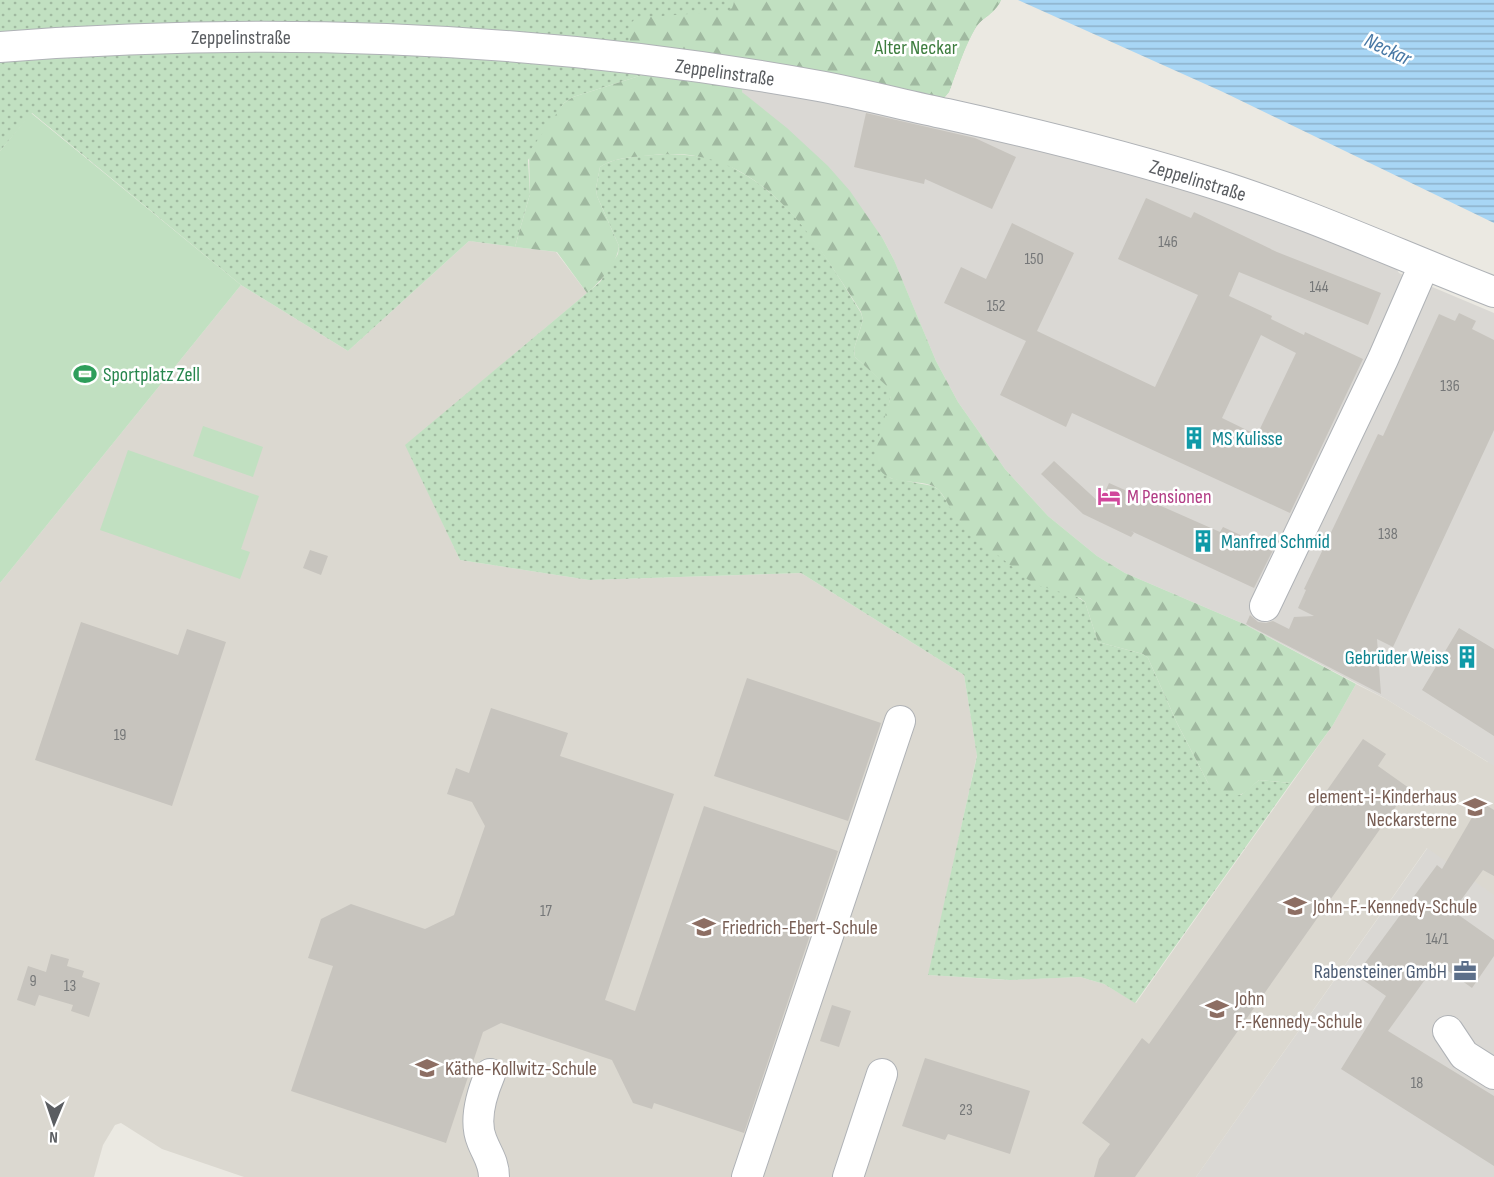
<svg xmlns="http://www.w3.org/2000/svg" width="1494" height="1177" viewBox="0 0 1494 1177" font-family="'Sofia Sans Condensed',sans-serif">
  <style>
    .industrial { fill: #dad8d4 }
    .education { fill: #dbd8d0 }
    .grass { fill: url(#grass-dots) }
    .forest { fill: url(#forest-firs) }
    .pitch { fill: #c1e0c1 }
    .water { fill: url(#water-rules) }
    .building { fill: #c7c4be; fill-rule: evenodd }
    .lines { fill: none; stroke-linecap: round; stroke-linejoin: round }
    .minor-casing { stroke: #afb2b6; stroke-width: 32 }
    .minor { stroke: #fff; stroke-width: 30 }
    .labels { text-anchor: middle; stroke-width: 5; stroke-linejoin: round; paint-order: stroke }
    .number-label { font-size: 16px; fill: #757778 }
    .street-label { font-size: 20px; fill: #5a5d61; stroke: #fff }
    .park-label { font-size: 20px; fill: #3d7d3e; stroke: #fff }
    .leisure-label { font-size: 20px; fill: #27864d; stroke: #fff; text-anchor: start }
    .culture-label { font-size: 20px; fill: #0d838f; stroke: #fff; text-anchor: start }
    .hotel-label { font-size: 20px; fill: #b23c85; stroke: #fff; text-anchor: start }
    .education-label { font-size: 20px; fill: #785e54; stroke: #fff; text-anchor: start }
    .service-label { font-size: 20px; fill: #4e5e75; stroke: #fff; text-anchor: end }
    .water-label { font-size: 21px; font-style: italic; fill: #4878a5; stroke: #fff }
  </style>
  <defs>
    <pattern id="grass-dots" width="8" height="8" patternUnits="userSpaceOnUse" patternTransform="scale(1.5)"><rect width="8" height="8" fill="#c1e0c1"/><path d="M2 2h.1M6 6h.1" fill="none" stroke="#a0b9a0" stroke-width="1.8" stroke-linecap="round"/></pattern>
    <pattern id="forest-firs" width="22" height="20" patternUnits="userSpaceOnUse" patternTransform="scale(1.5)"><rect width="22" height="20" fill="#c1e0c1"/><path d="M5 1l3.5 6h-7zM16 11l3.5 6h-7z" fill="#a0b9a0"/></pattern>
    <pattern id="water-rules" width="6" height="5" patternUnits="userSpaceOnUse" patternTransform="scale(1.5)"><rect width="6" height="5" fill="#a8d6f5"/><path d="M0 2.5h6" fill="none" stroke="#8cb1ca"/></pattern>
  </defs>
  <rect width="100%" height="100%" fill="#ebe9e2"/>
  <path class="industrial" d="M 743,84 L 1023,143 L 1246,207 L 1396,268 L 1399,273 L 1494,313 L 1494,1177 L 1196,1177 L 1488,762 L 1386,699 L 1244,624 L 1125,573 L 1097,556 L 1048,516 L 1005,469 L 958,402 L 936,361 L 893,258 L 883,239 L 742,92 Z"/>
  <path class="education" d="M 469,241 L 556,252 L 587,293 L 406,445 L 460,560 L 589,580 L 801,573 L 964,675 L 977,755 L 929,975 L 1006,980 L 1080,977 L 1104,984 L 1136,1003 L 1333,725 L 1356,684 L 1386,699 L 1494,766 L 1494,895 L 1427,848 L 1196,1177 L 244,1177 L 162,1149 L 121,1123 L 115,1125 L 103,1145 L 94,1177 L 0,1177 L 0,583 L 241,285 L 348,351 Z"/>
  <path class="grass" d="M 0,0 L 1001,0 C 994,15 985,15 976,27 C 964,47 957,71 949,92 L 944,98 L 747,65 L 0,37 Z
    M 128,49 L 385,49 L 652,72 L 573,97 L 564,103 L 528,160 L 530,194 L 515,247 L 469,241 L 348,351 L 241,285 L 32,113 L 0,151 L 0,57 Z
    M 666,154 C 685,155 706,155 724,163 C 731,166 738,171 744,174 C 799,207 828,260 861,313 L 863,320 L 854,349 L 855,357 L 891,389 L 891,396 L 878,448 L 890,478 L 933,486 L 939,490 L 960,521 L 1085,602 L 1098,642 L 1143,654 L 1148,658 L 1177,723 L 1208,783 L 1241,795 L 1259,780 L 1291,783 L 1135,1003 L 1104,984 L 1080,977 L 1010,980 L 928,975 L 977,756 L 964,675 L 801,573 L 589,580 L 460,560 L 405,445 L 600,282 L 618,254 L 619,246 L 597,196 L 596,188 L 600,167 C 615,156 647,156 666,154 Z"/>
  <path class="forest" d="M 735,0 L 1001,0 C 994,15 985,15 976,27 C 964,47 957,71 949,92 L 942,100 L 629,48 L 632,22 L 636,18 L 728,11 L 732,8 Z
    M 652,72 L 743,84 L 742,92 L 787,128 L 828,166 L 850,191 L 883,239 L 894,260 L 936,361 L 958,402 L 1005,469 L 1048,516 L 1097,556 L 1125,573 L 1244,624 L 1356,684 L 1333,725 L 1291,783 L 1259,780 C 1246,791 1242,800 1225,793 C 1219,790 1213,787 1208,783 L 1177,723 L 1148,658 L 1143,654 L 1098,642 L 1085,602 L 1080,598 L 1037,585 L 1027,579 C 1005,560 975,539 957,518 C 949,509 944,491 933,486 C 915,478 883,487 877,463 C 873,447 887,412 891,396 L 890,389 L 855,357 L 854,349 L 863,320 L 861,312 C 812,235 759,143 653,155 C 637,157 614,157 600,167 L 596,188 L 597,196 L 619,246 C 617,264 600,282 587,293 L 557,252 L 515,247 L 530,194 L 529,152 L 564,103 L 573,97 Z"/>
  <path class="pitch" d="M 31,113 L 241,285 L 0,583 L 0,151 Z
    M 203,426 L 263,447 L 253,477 L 193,456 Z
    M 128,450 L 259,496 L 241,549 L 250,552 L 240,579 L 100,530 Z"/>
  <path class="water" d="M 1018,0 L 1494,0 L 1494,223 L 1223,92 Z"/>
  <path class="building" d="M 866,113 L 975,138 L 1016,157 L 992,209 L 925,179 L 924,184 L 854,167 Z
    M 1146,198 L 1191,218 L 1194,212 L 1277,252 L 1381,293 L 1368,325 L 1239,272 L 1229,296 L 1272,316 L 1271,319 L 1304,335 L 1305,332 L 1363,359 L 1290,513 L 1072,413 L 1066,427 L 1000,395 L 1026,341 L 944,303 L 961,267 L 986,279 L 1012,223 L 1074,253 L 1037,331 L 1155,387 L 1198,295 L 1118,259 ZM 1261,335 L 1296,353 L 1257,435 L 1222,418 Z
    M 1459,313 L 1476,321 L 1472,329 L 1494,340 L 1494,430 L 1393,647 L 1377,639 L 1381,694 L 1246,624 L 1250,615 L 1258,622 L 1266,623 L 1273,621 L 1289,629 L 1294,617 L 1314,616 L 1298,608 L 1306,590 L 1304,589 L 1378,434 L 1383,436 L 1439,314 L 1455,321 Z
    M 1054,461 L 1100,503 L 1109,483 L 1220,532 L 1223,527 L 1273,550 L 1254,588 L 1131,531 L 1134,533 L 1131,537 L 1083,514 L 1041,474 Z
    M 310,550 L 328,556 L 321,575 L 303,568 Z
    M 81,622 L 178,655 L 187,629 L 226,642 L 172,806 L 35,760 Z
    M 1459,628 L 1494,649 L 1494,736 L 1422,690 Z
    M 747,678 L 881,723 L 848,821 L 714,776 Z
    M 491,708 L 568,733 L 560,756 L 674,794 L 605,1000 L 635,1011 L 704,806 L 838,851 L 744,1133 L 654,1103 L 652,1109 L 633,1103 L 612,1060 L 501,1023 L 483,1032 L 446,1143 L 291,1091 L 333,966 L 308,958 L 321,919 L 351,904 L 425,929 L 454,915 L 485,826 L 472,802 L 447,794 L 456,768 L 469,773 Z
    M 1363,739 L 1386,754 L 1378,766 L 1409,788 L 1135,1177 L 1094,1177 L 1099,1159 L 1110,1144 L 1082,1123 L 1142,1038 L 1149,1044 Z
    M 1481,802 L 1494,810 L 1494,876 L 1483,870 L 1453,911 L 1494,940 L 1494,956 L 1472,988 L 1437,963 L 1388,1031 L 1494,1096 L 1494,1166 L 1341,1069 L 1386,996 L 1356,975 L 1437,865 L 1442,869 Z
    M 51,954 L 69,959 L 67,966 L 84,971 L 82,977 L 100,983 L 89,1017 L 71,1011 L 73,1005 L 39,995 L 35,1006 L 17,1000 L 28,966 L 46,972 Z
    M 832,1005 L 851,1011 L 839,1047 L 820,1041 Z
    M 925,1058 L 1030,1091 L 1010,1154 L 948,1134 L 945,1140 L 902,1126 Z"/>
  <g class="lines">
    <g class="minor-casing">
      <path id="minor" d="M 0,47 C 273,26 549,37 819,86 C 862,94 904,105 947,114 C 1037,134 1127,156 1215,184 C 1310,214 1401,256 1494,292
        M 1265,606 L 1383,359 L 1424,265
        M 1448,1031 L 1464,1055 L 1494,1074
        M 490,1074 C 482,1093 473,1120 482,1141 C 487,1154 494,1162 494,1177
        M 747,1177 L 900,721
        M 848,1177 L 882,1074"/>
    </g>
    <use href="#minor" class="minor"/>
  </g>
  <defs>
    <g id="stadium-bare" transform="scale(1.8)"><path d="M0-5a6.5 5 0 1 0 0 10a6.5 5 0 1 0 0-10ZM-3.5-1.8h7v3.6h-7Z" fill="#2e9e5b" stroke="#fff" stroke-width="2.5" paint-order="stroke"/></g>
    <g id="building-bare" transform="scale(1.8)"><path d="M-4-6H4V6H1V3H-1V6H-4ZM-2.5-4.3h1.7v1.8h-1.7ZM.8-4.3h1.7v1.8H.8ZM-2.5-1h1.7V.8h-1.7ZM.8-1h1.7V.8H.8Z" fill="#0f9aa8" stroke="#fff" stroke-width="2.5" paint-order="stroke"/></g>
    <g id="hotel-bare" transform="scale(1.8)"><path d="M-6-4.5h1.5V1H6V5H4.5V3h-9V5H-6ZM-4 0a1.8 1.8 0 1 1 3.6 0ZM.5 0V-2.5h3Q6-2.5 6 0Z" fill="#d1479c" stroke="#fff" stroke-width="2.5" paint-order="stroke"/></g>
    <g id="school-bare" transform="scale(1.8)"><path d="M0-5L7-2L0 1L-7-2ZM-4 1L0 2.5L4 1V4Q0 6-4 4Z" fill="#8d6e63" stroke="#fff" stroke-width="2.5" paint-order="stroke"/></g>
    <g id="office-bare" transform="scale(1.8)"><path d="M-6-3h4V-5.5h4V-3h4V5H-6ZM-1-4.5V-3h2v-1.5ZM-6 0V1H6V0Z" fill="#5c6f8a" stroke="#fff" stroke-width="2.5" paint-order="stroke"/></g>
  </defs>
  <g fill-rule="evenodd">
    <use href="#stadium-bare" x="85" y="374"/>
    <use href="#building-bare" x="1194" y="438"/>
    <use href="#hotel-bare" x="1109" y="496"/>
    <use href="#building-bare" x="1203" y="541"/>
    <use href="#building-bare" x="1467" y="657"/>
    <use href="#school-bare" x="1475" y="807"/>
    <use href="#school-bare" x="1295" y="906"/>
    <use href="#school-bare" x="704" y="927"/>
    <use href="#office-bare" x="1465" y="971"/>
    <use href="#school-bare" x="1217" y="1009"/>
    <use href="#school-bare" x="427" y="1068"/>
  </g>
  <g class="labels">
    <g class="number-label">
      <text x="1168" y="247">146</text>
      <text x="1034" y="264">150</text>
      <text x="1319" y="292">144</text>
      <text x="996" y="311">152</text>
      <text x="1450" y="391">136</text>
      <text x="1388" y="539">138</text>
      <text x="120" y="740">19</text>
      <text x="546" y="916">17</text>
      <text x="1437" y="944">14/1</text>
      <text x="33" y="986">9</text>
      <text x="70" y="991">13</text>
      <text x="1417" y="1088">18</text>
      <text x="966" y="1115">23</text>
    </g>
    <g class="street-label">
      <text x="241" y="44">Zeppelinstraße</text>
      <text transform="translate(725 72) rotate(8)" y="7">Zeppelinstraße</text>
      <text transform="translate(1198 180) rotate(17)" y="7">Zeppelinstraße</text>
    </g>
    <g class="park-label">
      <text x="916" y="54">Alter Neckar</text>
    </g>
    <g class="leisure-label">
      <text x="103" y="381">Sportplatz Zell</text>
    </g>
    <g class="culture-label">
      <text x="1212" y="445">MS Kulisse</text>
      <text x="1221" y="548">Manfred Schmid</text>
      <text x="1449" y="664" text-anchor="end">Gebrüder Weiss</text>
    </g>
    <g class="hotel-label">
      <text x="1127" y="503">M Pensionen</text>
    </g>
    <g class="education-label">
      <text x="1457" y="803" text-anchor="end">element-i-Kinderhaus<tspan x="1457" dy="23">Neckarsterne</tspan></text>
      <text x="1313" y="913">John-F.-Kennedy-Schule</text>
      <text x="722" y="934">Friedrich-Ebert-Schule</text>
      <text x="1235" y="1005">John<tspan x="1235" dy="23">F.-Kennedy-Schule</tspan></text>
      <text x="445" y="1075">Käthe-Kollwitz-Schule</text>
    </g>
    <g class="service-label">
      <text x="1447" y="978">Rabensteiner GmbH</text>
    </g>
    <g class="water-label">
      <text transform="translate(1388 49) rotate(25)" y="7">Neckar</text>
    </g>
  </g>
  <g transform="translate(54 1123) rotate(182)" stroke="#ffffff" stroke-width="4.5" paint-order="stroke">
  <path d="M0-4.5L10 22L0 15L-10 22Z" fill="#5a5d61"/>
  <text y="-9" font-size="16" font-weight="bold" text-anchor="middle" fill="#5a5d61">N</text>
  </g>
</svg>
